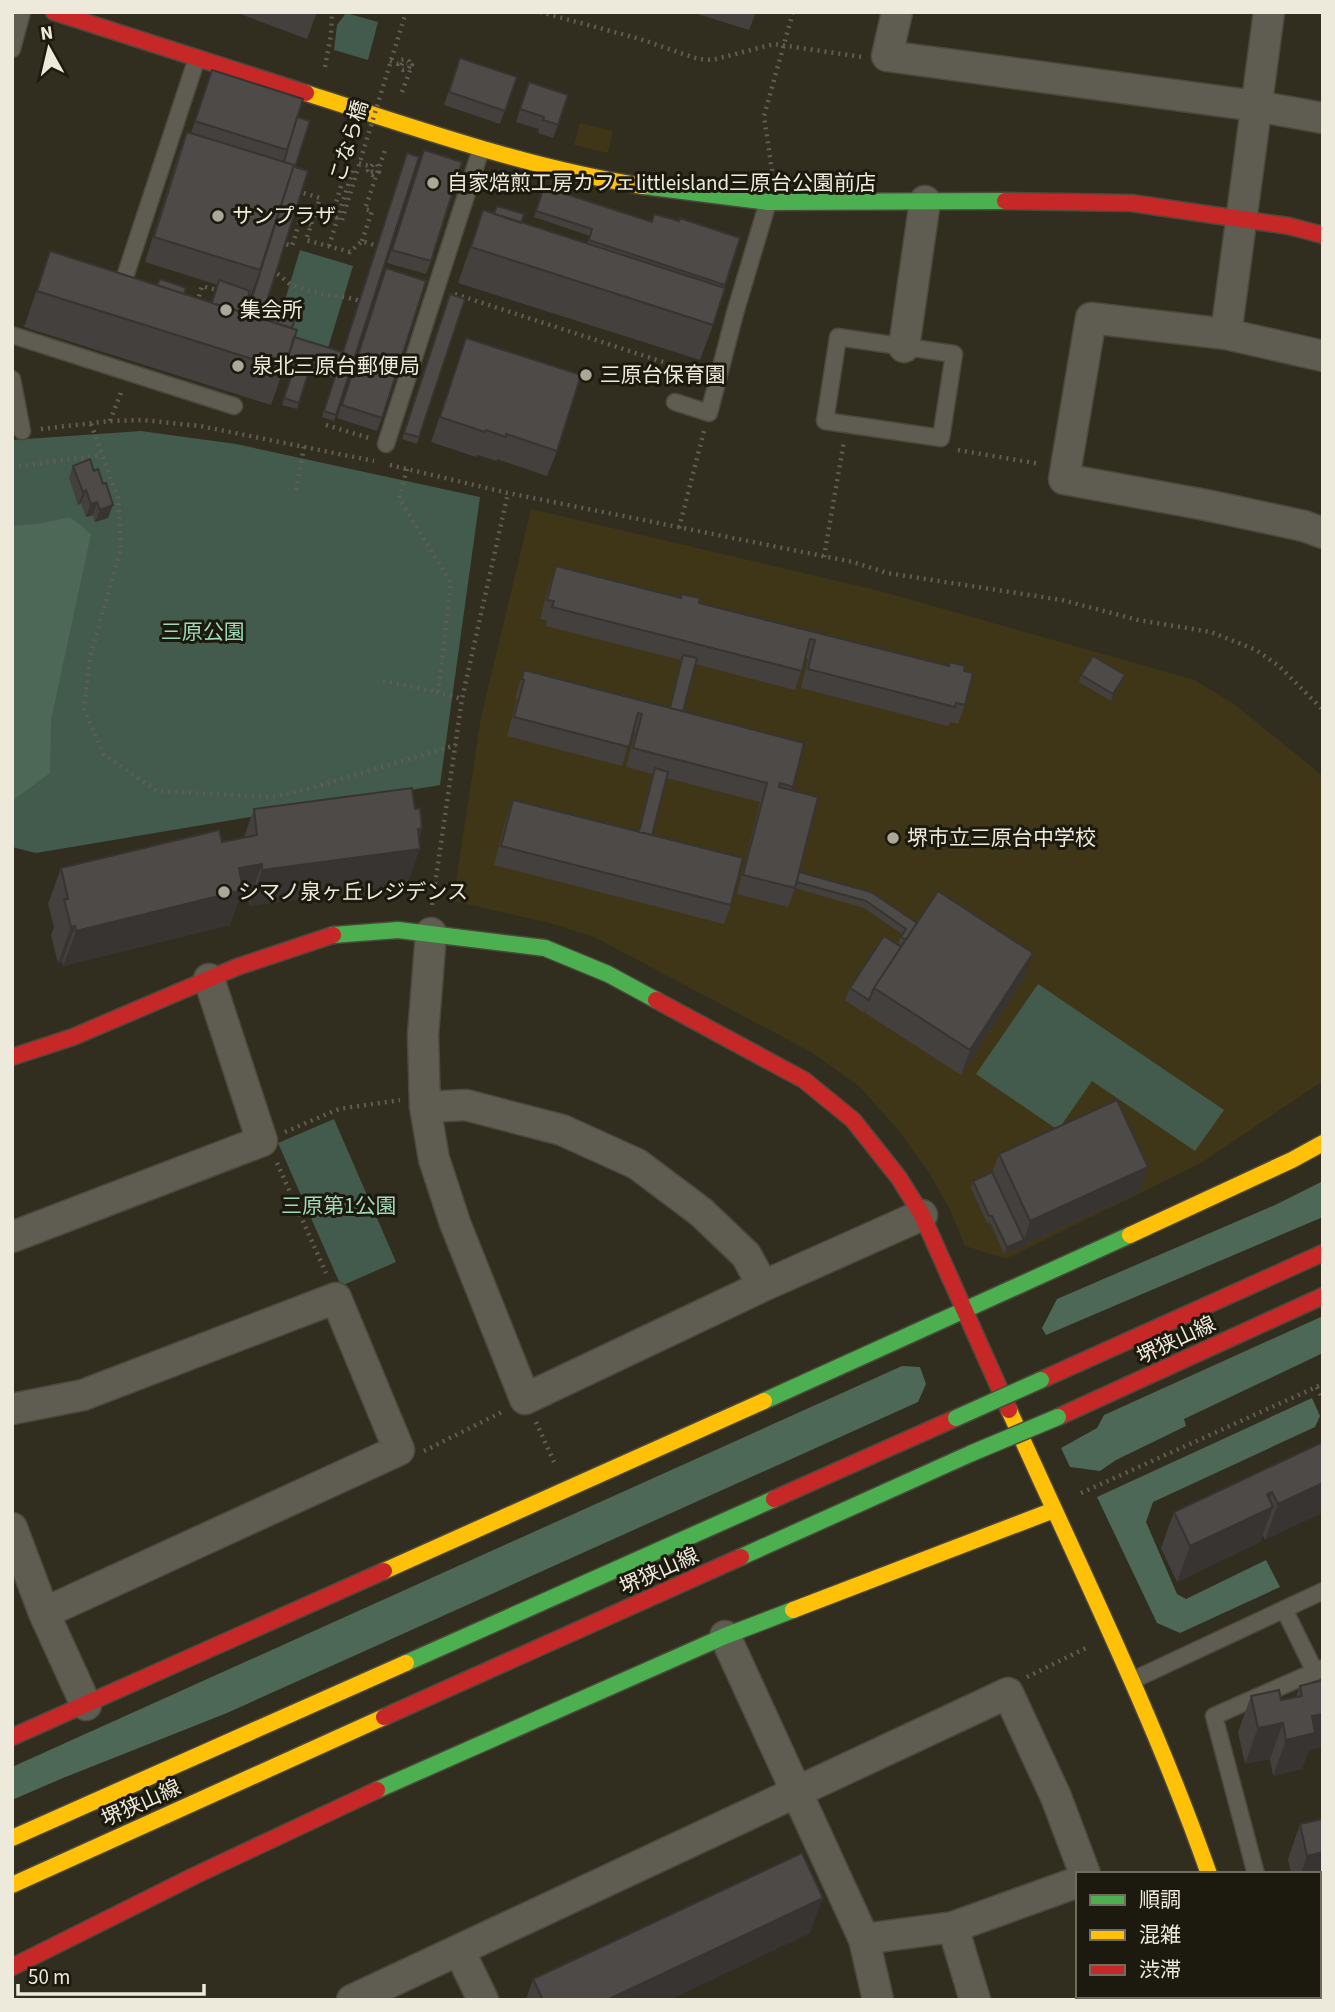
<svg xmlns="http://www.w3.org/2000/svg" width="1335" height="2012" viewBox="0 0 1335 2012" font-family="'Source Sans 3','Noto Sans JP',sans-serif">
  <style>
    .built { fill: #3f3618 }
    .green { fill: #425b4c }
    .forest { fill: #4e6858 }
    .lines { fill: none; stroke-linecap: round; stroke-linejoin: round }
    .lane-casing { stroke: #4b483c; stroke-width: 19 }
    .street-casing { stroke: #4b483c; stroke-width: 33 }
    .fast-casing { stroke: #4b483c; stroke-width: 19 }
    .slow-casing { stroke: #4b483c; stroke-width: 19 }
    .jam-casing { stroke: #4b483c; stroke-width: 19 }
    .path { stroke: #605d54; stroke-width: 4.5; stroke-dasharray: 2 5; stroke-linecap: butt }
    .lane { stroke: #5f5c52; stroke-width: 16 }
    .street { stroke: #5f5c52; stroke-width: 30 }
    .fast { stroke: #4caf50; stroke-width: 16 }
    .slow { stroke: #ffc107; stroke-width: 16 }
    .jam { stroke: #c62828; stroke-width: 16 }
    .fast-bridge-casing { stroke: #4b483c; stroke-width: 19; stroke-linecap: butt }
    .path-bridge { stroke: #605d54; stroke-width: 4.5; stroke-dasharray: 2 5; stroke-linecap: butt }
    .fast-bridge { stroke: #4caf50; stroke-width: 16 }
    .wall { fill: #43403e; fill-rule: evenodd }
    .shaded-wall { fill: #373432 }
    .building { fill: #4e4a48; stroke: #373432; stroke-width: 2 }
    .poi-dot { fill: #aca899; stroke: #1c190e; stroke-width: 2.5 }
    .labels { text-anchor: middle; stroke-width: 6; stroke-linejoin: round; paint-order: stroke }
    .street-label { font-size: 21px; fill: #eeeadb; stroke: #1c190e }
    .poi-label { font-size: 21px; fill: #eeeadb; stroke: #1c190e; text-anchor: start }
    .park-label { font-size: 21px; fill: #9fd8ba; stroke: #1c190e }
  </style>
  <rect width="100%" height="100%" fill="#312d1f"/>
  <path class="built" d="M 580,123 L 613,131 L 608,153 L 574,145 Z
    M 531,509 L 880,591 L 1195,680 L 1234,704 L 1323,776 L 1323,1081 L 1201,1163 L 1006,1259 L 965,1246 L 949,1208 L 928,1171 L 899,1131 L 860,1087 L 811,1052 L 596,938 L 554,924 L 453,901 L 481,717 Z"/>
  <path class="green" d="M 346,13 L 378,22 L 368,60 L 334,50 L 337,25 Z
    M 300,250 L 353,266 L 328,348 L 290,336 L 280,317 Z
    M 141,431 L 236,444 L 480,497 L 440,785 L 36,853 L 12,847 L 12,440 Z
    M 1038,984 L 1224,1110 L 1195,1151 L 1092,1081 L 1058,1130 L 976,1074 Z
    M 334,1119 L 396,1262 L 341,1286 L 278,1143 Z"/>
  <path class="forest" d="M 70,517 L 91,534 L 51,720 L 50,773 L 12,801 L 12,526 L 38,524 Z
    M 1323,1181 L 1323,1217 L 1046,1335 L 1042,1328 L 1057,1299 L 1275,1205 Z
    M 1323,1316 L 1323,1353 L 1184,1419 L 1186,1426 L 1116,1460 L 1100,1471 L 1070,1467 L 1061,1448 L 1097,1428 L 1104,1415 Z
    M 902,1366 L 920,1367 L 926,1384 L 918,1402 L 227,1713 L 63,1778 L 12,1800 L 12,1767 Z
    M 1312,1398 L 1320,1416 L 1315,1427 L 1153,1502 L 1146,1522 L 1177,1594 L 1186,1599 L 1266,1560 L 1280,1587 L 1180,1633 L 1157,1623 L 1097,1497 Z"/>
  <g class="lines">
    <g class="lane-casing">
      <path id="lane" d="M 12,49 L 22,12
        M 119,295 L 197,58
        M 12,335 L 234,406
        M 838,337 L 954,354 L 941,438 L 825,421 Z
        M 12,379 L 22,431
        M 675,402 L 709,413 L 735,313 L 768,202
        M 386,444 L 481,149
        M 1284,1609 L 1315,1672
        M 1133,1680 L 1323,1591
        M 1256,1874 L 1214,1716 L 1323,1668
        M 1289,1996 L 1290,2000"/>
    </g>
    <g class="street-casing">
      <path id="street" d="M 897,12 L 887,56 L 1256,106 L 1323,118
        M 1226,334 L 1269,12
        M 904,347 L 925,201
        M 1323,356 L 1226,334 L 1091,318 L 1064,479 L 1206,505 L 1304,526 L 1323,533
        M 431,933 L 423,1035 L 425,1107 L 434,1159 L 455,1223 L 525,1399 L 763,1286 L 922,1215
        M 425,1107 L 466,1105 L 562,1130 L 637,1164 L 701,1212 L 746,1255 L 763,1286
        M 12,1237 L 262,1141 L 209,979
        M 12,1409 L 83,1395 L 336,1298 L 399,1450 L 44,1613
        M 12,1528 L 44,1613 L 86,1705
        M 725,1636 L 864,1939 L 878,2000
        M 953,1927 L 975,2000
        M 864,1939 L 953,1927 L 1078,1882
        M 459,1950 L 483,2000
        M 1121,1996 L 1122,2000
        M 352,2000 L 1008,1693 L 1056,1797 L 1085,1874"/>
    </g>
    <g class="fast-casing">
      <path id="fast" d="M 643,186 L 768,202 L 1005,201
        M 333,935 L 398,930 L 545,948 L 608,974 L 656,1000
        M 764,1401 L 1130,1235
        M 741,1557 L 972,1453
        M 406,1663 L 774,1499
        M 377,1790 L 725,1636 L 793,1610
        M 1248,1996 L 1249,2000"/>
    </g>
    <g class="slow-casing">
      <path id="slow" d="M 306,93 C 416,128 528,168 643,186
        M 1130,1235 L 1292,1160 L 1323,1143
        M 1009,1410 C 1078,1564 1153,1715 1209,1874
        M 384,1571 L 764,1401
        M 793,1610 L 1054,1510
        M 12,1838 L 406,1663
        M 12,1885 L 384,1717"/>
    </g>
    <g class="jam-casing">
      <path id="jam" d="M 54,12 L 306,93
        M 1005,201 L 1131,203 L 1289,226 L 1323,235
        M 656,1000 L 804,1080 L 853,1120 L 899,1178 L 922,1215 L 1009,1410
        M 12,1057 L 73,1037 L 237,967 L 333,935
        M 1041,1380 L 1323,1253
        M 1058,1417 L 1323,1296
        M 774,1499 L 956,1418
        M 384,1717 L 741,1557
        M 12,1737 L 384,1571
        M 12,1967 L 194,1876 L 377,1790"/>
    </g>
    <path class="path" d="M 540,12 L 640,39 L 698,59 L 712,60 L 774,44 L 862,57
      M 325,67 L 331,35 L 332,12
      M 402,92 L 412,65 L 407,63
      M 772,171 L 764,116 L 793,12
      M 297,191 L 320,198 L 306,240 L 350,252 L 362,241 L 380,247
      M 362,241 L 372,211 L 365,209 L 385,150
      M 280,242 L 292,246 L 300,221 L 311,225
      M 329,246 L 353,169 L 347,166
      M 271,271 C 280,274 283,279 290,284 C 294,286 302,288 307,290 C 326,296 344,295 363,302
      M 455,294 L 700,374
      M 197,303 L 202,286 L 221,291
      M 110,421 L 122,390
      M 91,424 L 118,498 L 121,548 L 90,657 L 84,709 L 104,755 L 157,791 L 272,797 L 308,789 L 456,745
      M 326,425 L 369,438
      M 41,429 L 110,421 L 143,420 L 200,426 L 374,461
      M 958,450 L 1040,464
      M 390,465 L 508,493 L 853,562 L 887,573 L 1062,600 L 1138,620 L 1211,632 L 1256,650 L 1279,666 L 1323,710
      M 12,467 L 102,455
      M 407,469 L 399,498 L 451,583 L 438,692 L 462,699
      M 296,490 L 304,447
      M 679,528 L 704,431
      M 824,557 L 844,441
      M 383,681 L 438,692
      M 432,905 L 462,699 L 508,493
      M 285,1132 L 339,1109 L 400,1100
      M 277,1163 L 326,1273
      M 1317,1387 L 1323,1400
      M 536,1422 L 554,1462
      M 424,1451 L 504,1411
      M 1081,1493 L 1323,1384
      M 1027,1677 L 1086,1648"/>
    <use href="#lane" class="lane"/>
    <use href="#street" class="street"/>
    <use href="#fast" class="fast"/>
    <use href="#slow" class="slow"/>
    <use href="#jam" class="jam"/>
    <g class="fast-bridge-casing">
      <path id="fast-bridge" d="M 956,1418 L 1041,1380
        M 972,1453 L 1058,1417"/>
    </g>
    <path class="path-bridge" d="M 390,61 L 398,64 L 401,60 L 406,59 L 409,61 L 410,66 L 408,69 L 403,70 L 401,68 L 401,65 L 403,62 L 407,63
      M 359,163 L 369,166 L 368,171 L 372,175 L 379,172 L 379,168 L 377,164 L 373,164 L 371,167 L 371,171 L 377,173
      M 347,166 L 332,216 L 342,220 L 406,12"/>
    <use href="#fast-bridge" class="fast-bridge"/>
  </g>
  <path class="wall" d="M 235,12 L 317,12 L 307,39 Z
    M 691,12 L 756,12 L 749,30 Z
    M 460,58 L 517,77 L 500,124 L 444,105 Z
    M 212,70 L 296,121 L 295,167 L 265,307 L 292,328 L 294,337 L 342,352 L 333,378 L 309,370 L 297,409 L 282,405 L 294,366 L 286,363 L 271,405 L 24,327 L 50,251 L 212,303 L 218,285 L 145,262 L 178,156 L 187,132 L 191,133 ZM 260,270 L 247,314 L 242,312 L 248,294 L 251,295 Z
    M 529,82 L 558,125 L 553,138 L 538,133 L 539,129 L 516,122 Z
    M 424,150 L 431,261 L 426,274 L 387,263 Z
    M 407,153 L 336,415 L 334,421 L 322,417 Z
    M 544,187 L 652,222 L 679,221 L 740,238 L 713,325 L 700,360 L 458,283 L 483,210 L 587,244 L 590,236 L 534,217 Z
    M 382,281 L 382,418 L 377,431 L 337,418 Z
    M 450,294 L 465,299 L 417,444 L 402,439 Z
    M 466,338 L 557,451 L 547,476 L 497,459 L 497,461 L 477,455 L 476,457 L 431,442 Z
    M 73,466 L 108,518 L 95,522 L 93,515 L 86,517 L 81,503 L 78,505 L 69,478 Z
    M 556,566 L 964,671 L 965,705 L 958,724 L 950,722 L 948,726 L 801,688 L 808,659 L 805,659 L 795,690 L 695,664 L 683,711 L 804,743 L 791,790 L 799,872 L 917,923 L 1024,978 L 961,1075 L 865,1013 L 867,1008 L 864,1013 L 845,1000 L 850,988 L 901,947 L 902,946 L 898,943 L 902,934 L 864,908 L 795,888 L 788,907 L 737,894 L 760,802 L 667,778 L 652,835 L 731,905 L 724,924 L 494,865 L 506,819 L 513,800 L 638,832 L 653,774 L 626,767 L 635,733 L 632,732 L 622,766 L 507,736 L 517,699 L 515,698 L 524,670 L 670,708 L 681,660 L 546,626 L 547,620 L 540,619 L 549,585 Z
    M 1081,675 L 1122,682 L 1111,701 L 1079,682 Z
    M 254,809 L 415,809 L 422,828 L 419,838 L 407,885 L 249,906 L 249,900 L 238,902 L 230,925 L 63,966 L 62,962 L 58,963 L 51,935 L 54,927 L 48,904 L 61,868 L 222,842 L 244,837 Z
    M 999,1154 L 1139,1192 L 1004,1254 L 990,1222 L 987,1223 L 971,1188 L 973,1181 L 992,1172 Z
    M 1323,1442 L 1265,1540 L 1263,1535 L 1260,1542 L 1177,1582 L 1161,1548 L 1174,1512 Z
    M 1323,1680 L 1323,1744 L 1322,1747 L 1309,1750 L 1302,1769 L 1273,1776 L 1270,1759 L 1245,1764 L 1238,1732 L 1251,1696 L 1281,1700 L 1296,1697 L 1300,1686 Z
    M 1323,1819 L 1323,1902 L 1319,1886 L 1319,1874 L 1291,1874 L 1288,1859 L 1300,1824 Z
    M 810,1933 L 669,2000 L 526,2000 L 533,1979 Z
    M 1323,1957 L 1323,2000 L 1304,2000 L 1303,1996 L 1319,1996 L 1319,1958 Z"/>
  <path class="shaded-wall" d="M 86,490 L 81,503 L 78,505 L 83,492 Z
    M 97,502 L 93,515 L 86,517 L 91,504 Z
    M 113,505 L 108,518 L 95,522 L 100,510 Z
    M 1125,675 L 1122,682 L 1111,701 L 1113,694 Z
    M 422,828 L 415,850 L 420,849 L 407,885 L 249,906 L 262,870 Z
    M 262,864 L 249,900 L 238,902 L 230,925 L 63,966 L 76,931 L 239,868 Z
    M 75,926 L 62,962 L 58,963 L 71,927 Z
    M 1033,953 L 1024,978 L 961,1075 L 970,1050 Z
    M 1148,1167 L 1139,1192 L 1004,1254 L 1007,1247 L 1024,1240 L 1030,1221 Z
    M 1323,1483 L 1323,1513 L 1265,1540 L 1278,1504 Z
    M 1272,1492 L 1265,1511 L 1273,1507 L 1260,1542 L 1177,1582 L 1190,1546 Z
    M 1323,1714 L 1323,1744 L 1322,1747 L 1309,1750 L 1302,1769 L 1273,1776 L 1286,1740 L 1312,1716 Z
    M 1283,1723 L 1270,1759 L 1245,1764 L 1258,1728 Z
    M 1323,1852 L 1323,1876 L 1319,1885 L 1319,1874 L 1301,1874 L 1307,1856 Z
    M 823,1898 L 810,1933 L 669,2000 L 607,2000 Z"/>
  <path class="building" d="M 460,58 L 517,77 L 505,111 L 449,92 Z
    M 212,70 L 303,99 L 287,150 L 195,121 Z
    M 529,82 L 568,95 L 558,125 L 543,120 L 544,117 L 520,109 Z
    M 297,117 L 310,121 L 295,167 L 308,171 L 265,307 L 296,316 L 292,328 L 247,314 L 294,165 L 284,162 Z
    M 187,132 L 294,165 L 260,270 L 154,237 Z
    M 424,150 L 462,162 L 431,261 L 392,250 Z
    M 407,153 L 419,157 L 336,415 L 324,411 Z
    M 544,187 L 652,222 L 654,214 L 679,221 L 680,218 L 740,238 L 725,285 L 589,240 L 592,229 L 536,211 Z
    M 497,206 L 524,214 L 521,223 L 494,214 Z
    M 483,210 L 725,288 L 713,325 L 471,247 Z
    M 50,251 L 297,330 L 284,369 L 37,291 Z
    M 386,268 L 426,281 L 382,418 L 342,405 Z
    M 160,279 L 186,288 L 184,294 L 157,285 Z
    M 219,280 L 250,291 L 242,312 L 212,303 Z
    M 450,294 L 465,299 L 419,437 L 404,433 Z
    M 294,337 L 342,352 L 335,371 L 311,364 L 299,403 L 284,398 L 297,359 L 288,357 Z
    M 466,338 L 581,375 L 557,451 L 506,434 L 506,437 L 486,430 L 485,432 L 440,417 Z
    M 90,459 L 94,471 L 98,469 L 103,484 L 106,483 L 113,505 L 100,510 L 97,502 L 91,504 L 86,490 L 83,492 L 73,466 Z
    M 556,566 L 681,598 L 682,594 L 700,598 L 699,603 L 949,666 L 950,662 L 965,666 L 964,671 L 973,673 L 965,705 L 956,703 L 955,707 L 808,669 L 815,640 L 810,639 L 802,671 L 552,607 L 554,601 L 547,600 Z
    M 683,655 L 697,658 L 683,711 L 670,708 Z
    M 1093,656 L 1125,675 L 1113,694 L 1081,675 Z
    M 524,670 L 804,743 L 793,787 L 780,783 L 779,787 L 818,797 L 795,888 L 743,875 L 767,783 L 633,748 L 642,714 L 638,713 L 629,747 L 514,717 L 524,680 L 522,679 Z
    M 655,768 L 668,772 L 652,835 L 639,832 Z
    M 412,788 L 415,809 L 420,808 L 422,828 L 418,829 L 420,849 L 262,870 L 262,864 L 239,868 L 243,890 L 76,931 L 75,926 L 71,927 L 64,899 L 68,899 L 61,868 L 219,830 L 222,842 L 257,835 L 254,809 Z
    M 513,800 L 743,858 L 731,905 L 501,846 Z
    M 799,872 L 871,892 L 917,923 L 906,940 L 901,937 L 906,929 L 866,901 L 797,882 Z
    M 938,891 L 1033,953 L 970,1050 L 874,988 Z
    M 884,936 L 901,947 L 874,988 L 869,1000 L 850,988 Z
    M 1117,1100 L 1148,1167 L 1030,1221 L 999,1154 Z
    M 992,1172 L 1024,1240 L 1007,1247 L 992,1216 L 989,1216 L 973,1181 Z
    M 1323,1442 L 1323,1483 L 1278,1504 L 1272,1492 L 1267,1494 L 1273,1507 L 1190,1546 L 1174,1512 Z
    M 1323,1680 L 1323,1714 L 1312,1716 L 1315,1733 L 1286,1740 L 1283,1723 L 1258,1728 L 1251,1696 L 1279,1690 L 1281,1700 L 1302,1696 L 1300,1686 Z
    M 1323,1819 L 1323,1852 L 1307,1856 L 1300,1824 Z
    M 802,1853 L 823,1898 L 607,2000 L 543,2000 L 533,1979 Z
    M 1323,1957 L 1323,1990 L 1319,1974 L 1319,1958 Z"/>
  <g class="poi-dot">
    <circle cx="433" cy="183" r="7"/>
    <circle cx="218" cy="216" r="7"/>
    <circle cx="226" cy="310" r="7"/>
    <circle cx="238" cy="366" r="7"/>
    <circle cx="586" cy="375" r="7"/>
    <circle cx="893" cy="838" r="7"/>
    <circle cx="224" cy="892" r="7"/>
  </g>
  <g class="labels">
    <g class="street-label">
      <text transform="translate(349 141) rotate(-73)" y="7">こなら橋</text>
      <text transform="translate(1176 1340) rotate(-25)" y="7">堺狭山線</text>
      <text transform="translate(659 1571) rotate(-24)" y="7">堺狭山線</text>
      <text transform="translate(141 1803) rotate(-24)" y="7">堺狭山線</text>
    </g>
    <g class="poi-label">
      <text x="447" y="190">自家焙煎工房カフェlittleisland三原台公園前店</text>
      <text x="232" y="223">サンプラザ</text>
      <text x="240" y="317">集会所</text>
      <text x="252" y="373">泉北三原台郵便局</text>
      <text x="600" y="382">三原台保育園</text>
      <text x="907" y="845">堺市立三原台中学校</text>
      <text x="238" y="899">シマノ泉ヶ丘レジデンス</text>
    </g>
    <g class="park-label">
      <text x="203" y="639">三原公園</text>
      <text x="339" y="1213">三原第1公園</text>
    </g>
  </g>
  <rect width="1335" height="2012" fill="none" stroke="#eeeadb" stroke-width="28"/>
  <rect x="1076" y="1872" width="245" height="126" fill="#1c190e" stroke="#706d60" stroke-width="2"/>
  <rect x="1090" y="1895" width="35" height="10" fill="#4caf50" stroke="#706d60" stroke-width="2"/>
  <text x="1139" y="1907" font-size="21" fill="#eeeadb">順調</text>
  <rect x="1090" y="1930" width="35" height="10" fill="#ffc107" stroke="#706d60" stroke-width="2"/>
  <text x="1139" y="1942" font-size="21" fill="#eeeadb">混雑</text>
  <rect x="1090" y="1965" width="35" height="10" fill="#c62828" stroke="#706d60" stroke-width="2"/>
  <text x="1139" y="1977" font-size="21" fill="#eeeadb">渋滞</text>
  <g transform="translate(49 49) rotate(352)" stroke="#1c190e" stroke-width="5" paint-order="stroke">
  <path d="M0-5L12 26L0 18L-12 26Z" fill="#eeeadb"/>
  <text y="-10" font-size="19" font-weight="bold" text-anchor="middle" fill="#eeeadb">N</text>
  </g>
  <path d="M18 1984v10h186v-10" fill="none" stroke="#eeeadb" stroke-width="3.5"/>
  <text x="28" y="1984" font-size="21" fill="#eeeadb" stroke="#1c190e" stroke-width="5" paint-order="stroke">50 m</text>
</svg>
